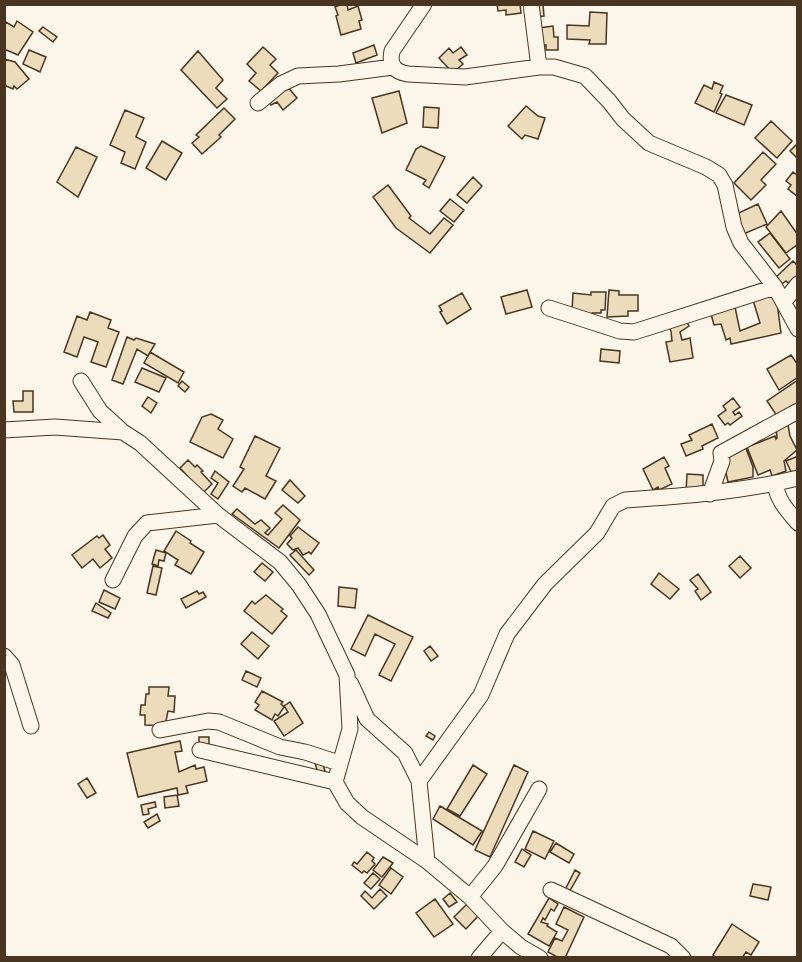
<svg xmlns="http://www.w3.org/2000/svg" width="802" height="962" viewBox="0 0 802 962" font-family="'Archivo Narrow',sans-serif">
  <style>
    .building { fill: #ecdcbc; stroke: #4a3520; stroke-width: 1.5 }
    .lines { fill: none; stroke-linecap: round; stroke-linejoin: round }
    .minor-casing { stroke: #4a3520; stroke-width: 17 }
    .minor { stroke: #fbf6e9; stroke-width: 15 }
  </style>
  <rect width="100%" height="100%" fill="#fbf6e9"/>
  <path class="building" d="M 342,4 L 347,4 L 348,10 L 358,6 L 362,20 L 359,21 L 361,29 L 341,35 L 336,16 L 338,15 L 335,7 Z
    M 497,4 L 520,4 L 521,13 L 506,15 L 506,10 L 498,11 Z
    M 543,4 L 544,16 L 536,17 L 535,5 Z
    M 590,12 L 607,13 L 606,44 L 589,44 L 590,40 L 567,39 L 567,25 L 589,26 Z
    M 17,21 L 33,32 L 18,55 L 4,49 L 4,25 L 6,22 L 14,27 Z
    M 553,26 L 554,37 L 558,37 L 558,50 L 546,50 L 546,45 L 541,45 L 539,28 Z
    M 43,27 L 57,37 L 53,42 L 39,31 Z
    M 374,45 L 377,55 L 356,63 L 353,53 Z
    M 263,47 L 276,59 L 270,65 L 278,73 L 261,91 L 249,81 L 256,73 L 247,64 Z
    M 461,47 L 467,55 L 459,60 L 463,64 L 453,73 L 439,58 L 449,48 L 453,53 Z
    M 29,50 L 46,57 L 40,72 L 23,64 Z
    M 198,51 L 223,80 L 216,88 L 227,99 L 217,108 L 181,70 Z
    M 4,59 L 15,62 L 29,79 L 17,89 L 14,86 L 13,89 L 4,85 Z
    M 714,82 L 723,86 L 720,93 L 722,94 L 714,112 L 695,103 L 704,85 L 712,89 Z
    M 286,85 L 297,98 L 283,110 L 277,102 L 271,105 L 267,99 Z
    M 399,91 L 407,123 L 382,133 L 372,98 Z
    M 726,95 L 752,105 L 744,125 L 716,113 Z
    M 526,106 L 538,116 L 545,118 L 538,139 L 525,135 L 522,139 L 508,126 Z
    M 424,107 L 439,108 L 438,128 L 423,127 Z
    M 224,108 L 235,119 L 219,135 L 221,137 L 202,154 L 192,143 L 199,137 L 196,135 Z
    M 125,110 L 144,118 L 136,137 L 146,142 L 135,169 L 121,163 L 125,152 L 110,145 Z
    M 771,121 L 792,141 L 777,158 L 755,138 Z
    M 162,141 L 182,153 L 166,180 L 146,168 Z
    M 798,143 L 798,159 L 790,151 Z
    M 421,146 L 445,157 L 429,188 L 423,184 L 426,180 L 406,170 L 416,149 Z
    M 76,147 L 97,157 L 78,197 L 57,182 Z
    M 763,152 L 776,164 L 761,180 L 766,185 L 751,200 L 734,183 Z
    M 793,172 L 798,176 L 798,197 L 788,189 L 791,185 L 786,181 Z
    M 473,177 L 482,186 L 467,203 L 457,195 Z
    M 388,185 L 411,216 L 409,218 L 430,234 L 444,218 L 453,225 L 430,253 L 396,228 L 373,197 Z
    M 450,199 L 464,210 L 454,222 L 440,211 Z
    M 758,204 L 767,224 L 741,235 L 732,216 Z
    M 781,211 L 798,235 L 798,244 L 786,253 L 766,227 Z
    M 770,233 L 790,259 L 779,268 L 758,242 Z
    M 793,261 L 798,266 L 798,275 L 788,283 L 786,281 L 779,286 L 774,279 Z
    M 527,290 L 532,307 L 506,314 L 501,297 Z
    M 609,290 L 619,291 L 619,295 L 638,295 L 638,311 L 628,311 L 628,316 L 607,317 Z
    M 591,292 L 606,292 L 605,310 L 601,310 L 601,313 L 592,313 L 592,316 L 572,311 L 573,293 L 591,295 Z
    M 462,293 L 471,309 L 447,324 L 440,312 L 442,311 L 439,306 Z
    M 776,295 L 781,333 L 731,344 L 730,338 L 726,340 L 721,324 L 714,325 L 711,314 L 735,307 L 740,331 L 760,323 L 753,300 Z
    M 90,312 L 111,320 L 108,328 L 119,332 L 106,367 L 91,362 L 98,342 L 84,337 L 77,357 L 64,352 L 77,316 L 87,320 Z
    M 684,317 L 689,326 L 680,332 L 682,340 L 690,338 L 693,358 L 670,362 L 666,342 L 672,341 L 671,331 L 669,327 Z
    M 127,337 L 134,340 L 136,338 L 155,344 L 148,356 L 137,349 L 123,384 L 112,380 Z
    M 601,349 L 620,351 L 619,363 L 600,361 Z
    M 150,352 L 184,372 L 178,383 L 144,363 Z
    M 791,355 L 798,365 L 798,377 L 779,390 L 767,369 Z
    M 142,368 L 166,378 L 159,392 L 135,382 Z
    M 798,380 L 798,406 L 779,419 L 767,401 Z
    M 182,381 L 189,387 L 185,392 L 178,386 Z
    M 23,391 L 33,391 L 33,412 L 14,412 L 13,401 L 23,401 Z
    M 148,397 L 157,403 L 151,413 L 142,406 Z
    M 733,398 L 740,407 L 733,412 L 735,415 L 739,412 L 742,416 L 730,425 L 728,423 L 725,425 L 718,416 L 726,410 L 723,406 Z
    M 211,414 L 223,420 L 218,429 L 233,439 L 223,458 L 190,442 L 202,417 Z
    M 712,424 L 718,438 L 702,446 L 703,449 L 686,456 L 681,444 L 692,440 L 689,435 Z
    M 788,425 L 790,436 L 797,450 L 784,461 L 786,471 L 772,476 L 770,470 L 758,475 L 747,447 L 775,436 L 776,439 L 777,438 L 776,426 Z
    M 255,436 L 280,448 L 266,476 L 276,481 L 265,499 L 245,488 L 242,492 L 233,486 L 244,469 L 240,467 Z
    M 745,446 L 753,467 L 753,477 L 728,482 L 722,455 Z
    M 798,456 L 798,474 L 793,476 L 786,461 Z
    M 664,457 L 669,466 L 665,468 L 672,484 L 659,490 L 658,487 L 653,490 L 643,469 Z
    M 188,460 L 195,467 L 197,465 L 203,471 L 201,472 L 212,484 L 203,493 L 180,468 Z
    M 215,471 L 229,482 L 218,499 L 211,494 L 218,483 L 211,478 Z
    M 687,474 L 703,475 L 703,492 L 686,492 Z
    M 290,480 L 305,496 L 298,503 L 282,490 Z
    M 283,505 L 300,520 L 279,548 L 232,514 L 237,509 L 255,524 L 261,520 L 270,528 L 265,533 L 268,535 L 282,519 L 275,513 Z
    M 298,527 L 319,543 L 311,554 L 309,552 L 303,555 L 298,548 L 293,550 L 287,544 L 292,538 L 290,536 Z
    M 176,531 L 191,541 L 190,543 L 204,552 L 191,574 L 175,565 L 178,560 L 164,551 Z
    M 103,535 L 110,545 L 105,549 L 112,558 L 100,568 L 93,559 L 82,568 L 72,555 L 97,536 L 99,538 Z
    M 156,550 L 166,553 L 164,561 L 159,560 L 158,566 L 152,564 Z
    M 296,550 L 314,570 L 309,575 L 290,555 Z
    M 740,556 L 751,568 L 740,578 L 729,566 Z
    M 262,563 L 273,572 L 265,581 L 254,572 Z
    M 153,566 L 162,568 L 156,595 L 147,593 Z
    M 659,573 L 679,589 L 670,599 L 651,584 Z
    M 698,574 L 711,592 L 701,600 L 695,591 L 698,589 L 690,580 Z
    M 339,587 L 357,589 L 355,608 L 338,606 Z
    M 104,590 L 120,598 L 115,609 L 99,602 Z
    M 197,591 L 199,594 L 203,592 L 206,597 L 186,608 L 181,599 Z
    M 266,595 L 283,609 L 281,611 L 287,616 L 272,634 L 244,611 L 252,601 L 255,604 Z
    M 96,603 L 111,613 L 108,618 L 92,611 Z
    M 368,615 L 413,637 L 391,681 L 379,675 L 395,644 L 375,634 L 365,656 L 351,649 Z
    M 252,632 L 269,646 L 258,659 L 241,644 Z
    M 430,646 L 438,656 L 431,661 L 424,651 Z
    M 246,671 L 261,678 L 257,687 L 242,680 Z
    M 149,687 L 169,687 L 168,696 L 175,696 L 174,712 L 168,711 L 165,726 L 145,725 L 145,715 L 140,715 L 141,705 L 145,705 L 146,694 L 149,694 Z
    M 262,691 L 283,702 L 281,704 L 284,707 L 278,716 L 275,714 L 272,720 L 255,710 L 259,705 L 255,702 Z
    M 290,702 L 303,723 L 284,736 L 274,721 L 288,712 L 284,706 Z
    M 429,732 L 435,736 L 433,740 L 426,736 Z
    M 199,737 L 209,737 L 209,745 L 199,744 Z
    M 180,741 L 182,751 L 175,752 L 179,772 L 195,765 L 196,769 L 204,767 L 207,781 L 186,786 L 188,793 L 178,795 L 177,788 L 138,797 L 127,753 Z
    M 322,761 L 325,771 L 318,773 L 315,763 Z
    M 473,765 L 487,774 L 460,816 L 447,809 Z
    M 514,765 L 528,772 L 490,857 L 475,850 Z
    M 87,778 L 96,793 L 87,798 L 78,784 Z
    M 177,795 L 179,806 L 165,808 L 164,797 Z
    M 155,802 L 156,807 L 148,809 L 149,814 L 143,815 L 141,805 Z
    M 440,806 L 482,831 L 473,845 L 433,819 Z
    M 157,814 L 160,821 L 148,828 L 144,822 Z
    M 533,831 L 554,841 L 545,859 L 525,849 Z
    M 556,843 L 574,854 L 569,863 L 550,852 Z
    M 522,849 L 531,855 L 524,867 L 515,862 Z
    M 367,852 L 374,858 L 372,861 L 375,864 L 367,873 L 364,871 L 362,873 L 352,865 L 354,862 L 357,864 Z
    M 383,857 L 393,863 L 382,877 L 373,870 Z
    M 391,868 L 403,877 L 391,894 L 379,885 Z
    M 575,870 L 580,873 L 568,894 L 564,892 Z
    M 373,873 L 380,879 L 371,889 L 364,883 Z
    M 753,884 L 771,887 L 768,900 L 750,896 Z
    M 380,889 L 387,896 L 374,909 L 361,896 L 365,891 L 372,898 Z
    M 450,893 L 457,902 L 449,907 L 443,899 Z
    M 549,898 L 558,904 L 554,911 L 551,909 L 545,920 L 543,918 L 541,922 L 548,924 L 547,926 L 557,932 L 549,946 L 528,934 Z
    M 435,899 L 453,924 L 434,937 L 416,913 Z
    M 468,903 L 479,915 L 466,929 L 454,917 Z
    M 564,907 L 584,917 L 565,958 L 559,958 L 548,952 L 555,938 L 562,941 L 568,930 L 556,924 Z
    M 732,924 L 759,942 L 751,955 L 746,952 L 742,958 L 716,958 L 713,955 Z"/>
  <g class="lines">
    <g class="minor-casing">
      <path id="minor" d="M 424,4 L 392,51 C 389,64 394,72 408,74 L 465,77 L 539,67 L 554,67 L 585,76 L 609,101 L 623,119 L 649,143 L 706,167 L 719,175 L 725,185 L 734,227 L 741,243 L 775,287 L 798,329
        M 531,4 L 539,67
        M 258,103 L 281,84 L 298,76 L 339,74 L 393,67
        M 784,302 L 798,284
        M 549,308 L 620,331 L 634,332 L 775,287
        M 81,381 L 100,411 L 123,432
        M 4,430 L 55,427 L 123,432 L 140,443 L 218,515 L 280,562 L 299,585 L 318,614 L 347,675 L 350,729 L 335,782 L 347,803 L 362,817 L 427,861 L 470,897 L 502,931 L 521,947 L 540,958
        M 775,483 C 777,500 787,510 798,523
        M 710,494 L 722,461 L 721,453 L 798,411
        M 113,580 L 135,536 L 147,523 L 218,515
        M 4,656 L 12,665 L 31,726
        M 351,684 L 367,719 L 405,753 L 419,781 L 427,861
        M 160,730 L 208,721 L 219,722 L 280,747 L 305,752 L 339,763
        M 200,750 L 335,782
        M 419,781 L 481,695 L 507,634 L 545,584 L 597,533 L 613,506 L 625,500 C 683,496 741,492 798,478
        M 551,890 L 671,946 L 683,958
        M 470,897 L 495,866 L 539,789
        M 479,958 L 502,931"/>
    </g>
    <use href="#minor" class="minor"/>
  </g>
  <rect width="802" height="962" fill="none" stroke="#4a3520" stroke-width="12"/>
</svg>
